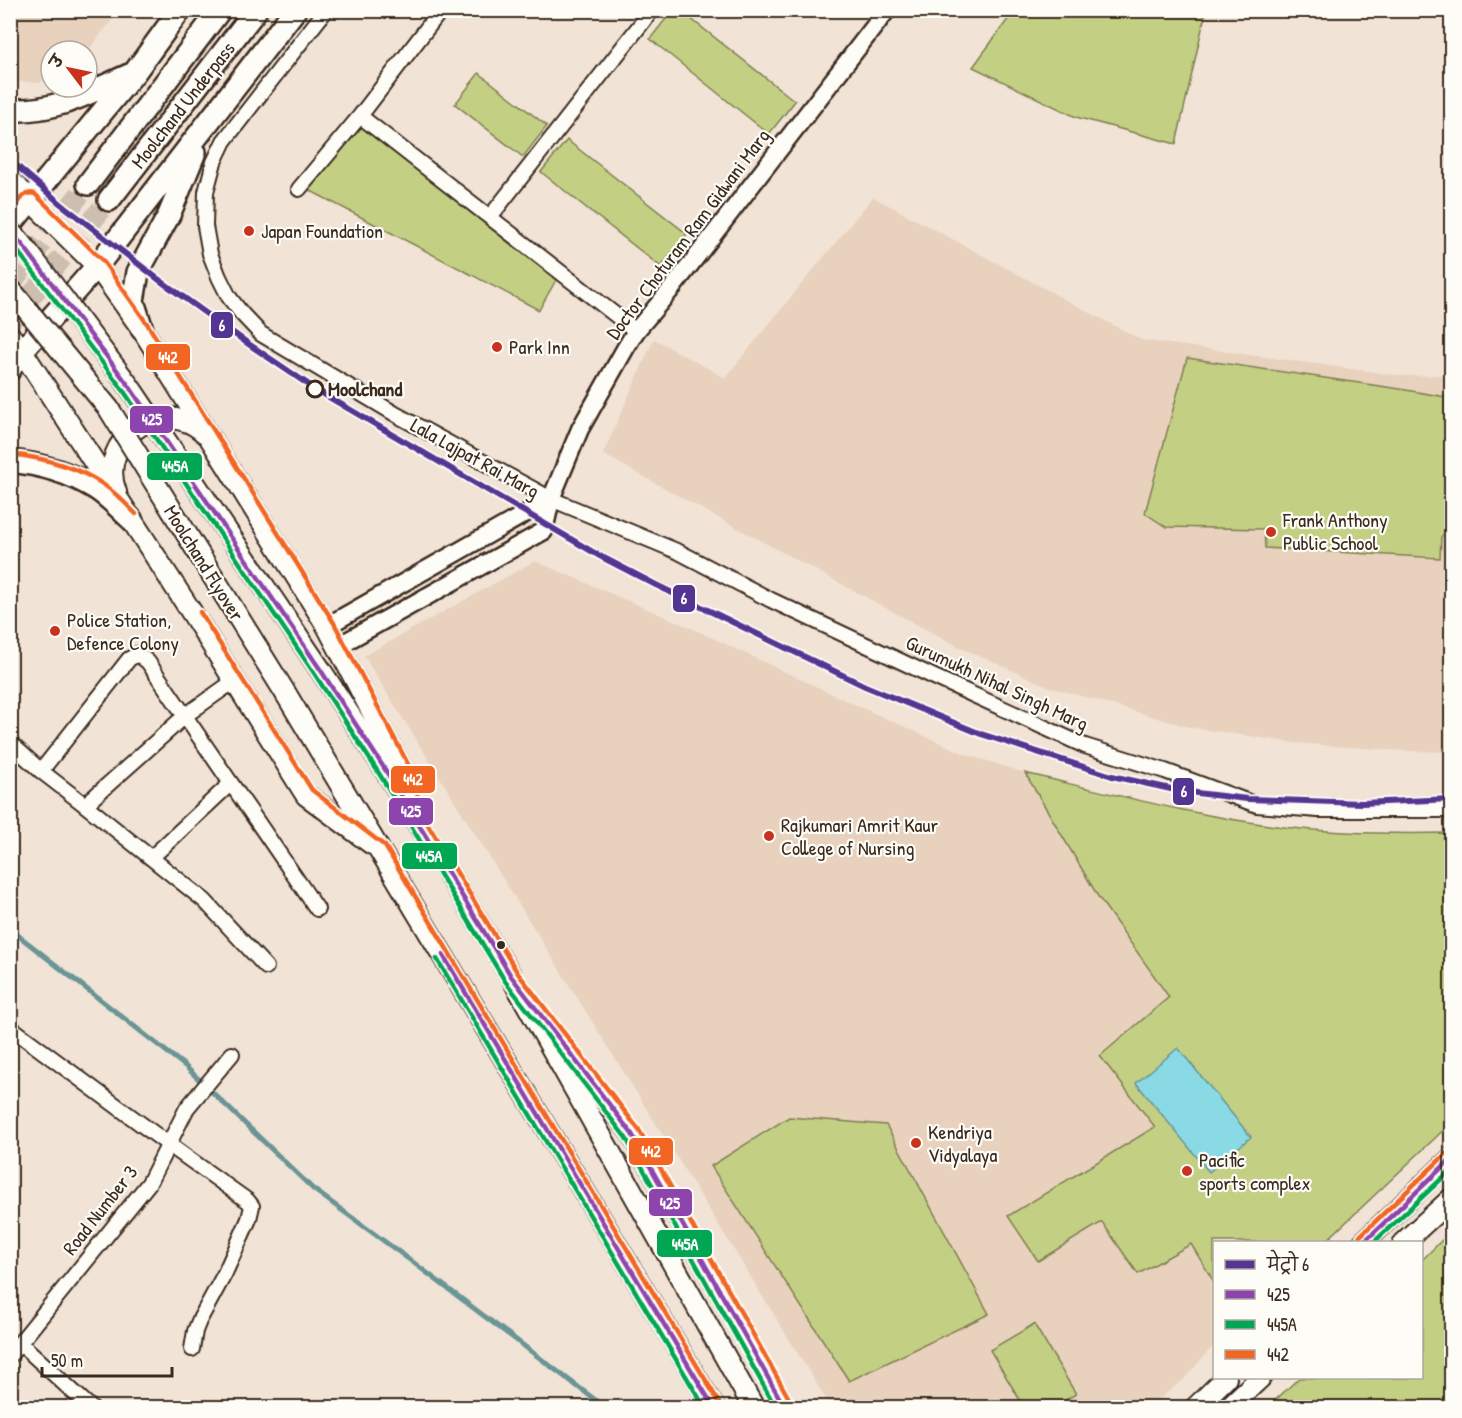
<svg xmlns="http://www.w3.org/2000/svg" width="1462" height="1418" viewBox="0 0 1462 1418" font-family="'Patrick Hand','Playpen Sans Deva',sans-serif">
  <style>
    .built { fill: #e8d1bd }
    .green { fill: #c3d084; stroke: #7f7d51; stroke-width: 1.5 }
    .water { fill: #89dae4; stroke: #6a9495; stroke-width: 1.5 }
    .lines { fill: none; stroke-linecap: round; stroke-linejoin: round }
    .stream { stroke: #6a9495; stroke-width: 5 }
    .primary-tunnel { stroke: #cdbeb0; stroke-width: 21; stroke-dasharray: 21 10; stroke-linecap: butt }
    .minor-casing { stroke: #3b2a1e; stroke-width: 18 }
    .tertiary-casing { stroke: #3b2a1e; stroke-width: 21 }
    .secondary-casing { stroke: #3b2a1e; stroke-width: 24 }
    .primary-casing { stroke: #3b2a1e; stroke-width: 26 }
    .minor { stroke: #fdfcf7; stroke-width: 14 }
    .tertiary { stroke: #fdfcf7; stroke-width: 16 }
    .secondary { stroke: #fdfcf7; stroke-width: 20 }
    .primary { stroke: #fdfcf7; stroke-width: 21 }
    .secondary-bridge-casing { stroke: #3b2a1e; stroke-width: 24; stroke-linecap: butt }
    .secondary-bridge { stroke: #fdfcf7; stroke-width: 20 }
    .bus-1-casing { stroke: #fdfcf7; stroke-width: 9 }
    .bus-2-casing { stroke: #fdfcf7; stroke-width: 9 }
    .bus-3-casing { stroke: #fdfcf7; stroke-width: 9 }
    .bus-1 { stroke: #8e44ad; stroke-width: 4.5 }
    .bus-2 { stroke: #00a651; stroke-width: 4.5 }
    .bus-3 { stroke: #f26522; stroke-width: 4.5 }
    .metro-1-casing { stroke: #fdfcf7; stroke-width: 10 }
    .metro-1 { stroke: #553592; stroke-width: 6 }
    .poi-dot { fill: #c8321e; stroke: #fdfcf7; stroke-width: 2 }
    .stop-dot { fill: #fdfcf7; stroke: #3b2a1e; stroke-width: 3 }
    .bus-dot { fill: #3b2a1e; stroke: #fdfcf7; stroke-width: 2 }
    .labels { text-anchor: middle; stroke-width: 4.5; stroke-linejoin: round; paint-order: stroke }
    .street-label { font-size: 20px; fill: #3b2a1e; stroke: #fdfcf7 }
    .poi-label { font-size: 20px; fill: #3b2a1e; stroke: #fdfcf7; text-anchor: start }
    .stop-label { font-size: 20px; font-weight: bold; fill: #3b2a1e; stroke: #fdfcf7; text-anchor: start }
    .line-badge { stroke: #fdfcf7; stroke-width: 2 }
    .badge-label { font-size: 16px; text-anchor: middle; font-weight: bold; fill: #fff }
  </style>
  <rect width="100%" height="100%" fill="#f1e3d5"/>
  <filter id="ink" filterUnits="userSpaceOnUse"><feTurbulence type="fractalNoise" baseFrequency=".0167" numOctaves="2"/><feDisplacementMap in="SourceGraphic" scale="12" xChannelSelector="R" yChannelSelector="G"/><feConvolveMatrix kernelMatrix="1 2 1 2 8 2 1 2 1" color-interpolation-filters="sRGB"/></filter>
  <g filter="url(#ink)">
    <path class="built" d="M 10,11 L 11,10 L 119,11 L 87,52 L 51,51 L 51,76 L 39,83 L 11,81 Z
      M 873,197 L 1141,340 L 1402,376 L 1451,375 L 1451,752 L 1404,751 L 1295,743 L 1189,727 L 1050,687 L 957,646 L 715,516 L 603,454 L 654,339 L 725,378 Z
      M 535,561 L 691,628 L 849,702 L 965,754 L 1025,773 L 1099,898 L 1169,997 L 1155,1126 L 1008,1216 L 1102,1222 L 1191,1244 L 1214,1282 L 1214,1345 L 1184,1379 L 1163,1396 L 1143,1407 L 831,1407 L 678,1159 L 364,656 Z"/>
    <path class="green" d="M 672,11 L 681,11 L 795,101 L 769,134 L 650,39 Z
      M 1014,11 L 1206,11 L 1176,144 L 1076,117 L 973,67 Z
      M 479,73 L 547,126 L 523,157 L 455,104 Z
      M 359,124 L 556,280 L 539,310 L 307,189 Z
      M 567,140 L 687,234 L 661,267 L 541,172 Z
      M 1187,358 L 1400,389 L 1451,398 L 1451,526 L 1441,537 L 1440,558 L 1265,548 L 1264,529 L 1166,527 L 1145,513 Z
      M 1025,773 C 1113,794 1202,818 1292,828 C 1345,834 1398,834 1451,833 L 1451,1123 L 1325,1242 L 1214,1242 L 1214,1282 L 1191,1244 L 1138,1274 L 1102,1222 L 1038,1261 L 1008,1216 L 1155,1127 L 1100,1056 L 1169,997 L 1099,898 Z
      M 789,1117 L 886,1125 L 989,1314 L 849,1381 L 711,1166 Z
      M 1451,1231 L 1451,1407 L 1268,1407 L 1299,1378 L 1422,1378 L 1422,1260 Z
      M 1034,1324 L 1076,1394 L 1053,1407 L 1024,1407 L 990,1350 Z"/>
    <path class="water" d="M 1178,1048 L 1251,1137 L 1209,1172 L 1136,1083 Z"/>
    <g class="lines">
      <path class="stream" d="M 10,929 L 185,1066 L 313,1189 L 414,1263 L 606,1408"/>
      <path class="primary-tunnel" d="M 10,284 L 88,184
        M 10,322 L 109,200"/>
      <g class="minor-casing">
        <path id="minor" d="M 326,10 L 224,141 L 214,162 L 206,192 L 205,226 L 210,254 L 219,277 L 229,297 L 242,314 L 261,334 L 397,415 L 551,499 L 679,552 L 771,600 L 932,676 L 1085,746 L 1165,771 L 1257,805 L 1318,810 L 1452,810
          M 360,116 L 636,331
          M 299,189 L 360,116 L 441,10
          M 490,217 L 652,10
          M 10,743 L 41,771 L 85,805 L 186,715 L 234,681
          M 41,771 L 129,659 L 138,654 L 148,662 L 317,909
          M 85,805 L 205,901 L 266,967
          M 151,858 L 231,783
          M 10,1027 L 168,1144 L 248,1201 L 252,1206 L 249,1219 L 225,1273 L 199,1321 L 195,1331 L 192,1349
          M 20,1343 L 91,1408
          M 10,1355 L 149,1183 L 187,1108 L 232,1054"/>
      </g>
      <g class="tertiary-casing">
        <path id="tertiary" d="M 327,626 L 551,499
          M 338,646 L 544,531 L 551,499 L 580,429 L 625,349 L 636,331 L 673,287 L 887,10"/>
      </g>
      <g class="secondary-casing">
        <path id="secondary" d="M 10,180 L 97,266 L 142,329 L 327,626 L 402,769 L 411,801
          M 10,336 L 22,351 L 194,616 L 306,795 L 372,844
          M 116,492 C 99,450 142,406 185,421 C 192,423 199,428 205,433
          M 320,669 L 386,771 L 511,976 L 754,1408
          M 286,694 L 714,1408
          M 554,1033 L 632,1134 L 785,1408
          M 1364,1242 L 1452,1158
          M 1404,1242 L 1452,1198
          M 1195,1408 L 1226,1378
          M 1228,1408 L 1260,1378"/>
      </g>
      <g class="primary-casing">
        <path id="primary" d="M 10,110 C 57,112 88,93 129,75
          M 88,184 L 220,10
          M 109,200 L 256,10
          M 10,225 L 135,72 L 180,10
          M 142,329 L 133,301 L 138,272 L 169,215 L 195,152
          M 10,369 L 22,351 L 97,266 L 295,10
          M 10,461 C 40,464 70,473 95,488 C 108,496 120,509 131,519"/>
      </g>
      <use href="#minor" class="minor"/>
      <use href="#tertiary" class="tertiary"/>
      <use href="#secondary" class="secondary"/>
      <use href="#primary" class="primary"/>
      <g class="secondary-bridge-casing">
        <path id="secondary-bridge" d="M 10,232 L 22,244 L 129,386 L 320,669
          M 10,289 L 109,409 L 286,694"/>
      </g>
      <use href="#secondary-bridge" class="secondary-bridge"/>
      <g class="bus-1-casing">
        <path id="bus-1" d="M 10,232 L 22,244 L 129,386 L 320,669 L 386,771 L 511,976 L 632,1134 L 785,1408
          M 443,955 L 714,1408
          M 1364,1242 L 1452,1158"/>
      </g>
      <g class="bus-2-casing">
        <path id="bus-2" d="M 10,243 L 16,249 L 123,390 L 314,673 L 380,775 L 505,981 L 626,1138 L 776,1408
          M 437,959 L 705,1408
          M 1374,1242 L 1452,1169"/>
      </g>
      <g class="bus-3-casing">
        <path id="bus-3" d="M 10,212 C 17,204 23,190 35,194 L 103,261 L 148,325 L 334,623 L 409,766 L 424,818 L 517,972 L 639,1130 L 792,1404
          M 11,454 C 43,458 77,466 104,485 C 116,493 126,504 136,514
          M 200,612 L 312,790 L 385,846 L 720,1404
          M 1359,1237 L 1447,1153"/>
      </g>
      <use href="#bus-1" class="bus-1"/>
      <use href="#bus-2" class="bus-2"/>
      <use href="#bus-3" class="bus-3"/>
      <g class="metro-1-casing">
        <path id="metro-1" d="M 10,160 L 61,204 L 158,279 L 250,345 L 315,389 L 598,555 L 656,585 L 865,686 L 981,734 L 1112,776 L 1180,791 L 1247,799 L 1362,803 L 1452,799"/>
      </g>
      <use href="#metro-1" class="metro-1"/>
    </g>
  </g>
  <g class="poi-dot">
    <circle cx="249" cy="231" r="6"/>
    <circle cx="497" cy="347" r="6"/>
    <circle cx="1271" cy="532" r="6"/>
    <circle cx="55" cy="631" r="6"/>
    <circle cx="769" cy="836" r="6"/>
    <circle cx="916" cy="1143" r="6"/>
    <circle cx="1187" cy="1171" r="6"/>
  </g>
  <circle class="stop-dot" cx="315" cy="389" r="8"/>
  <circle class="bus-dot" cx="501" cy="945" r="5"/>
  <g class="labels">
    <g class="street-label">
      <text transform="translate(183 105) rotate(-52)" y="7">Moolchand Underpass</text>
      <text transform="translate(688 234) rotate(-53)" y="7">Doctor Choturam Ram Gidwani Marg</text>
      <text transform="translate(475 458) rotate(29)" y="7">Lala Lajpat Rai Marg</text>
      <text transform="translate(204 563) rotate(58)" y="7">Moolchand Flyover</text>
      <text transform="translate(997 683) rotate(25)" y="7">Gurumukh Nihal Singh Marg</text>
      <text transform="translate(100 1210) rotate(-52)" y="7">Road Number 3</text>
    </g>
    <g class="poi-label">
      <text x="261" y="238">Japan Foundation</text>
      <text x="509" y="354">Park Inn</text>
      <text x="1283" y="527">Frank Anthony<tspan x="1283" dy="23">Public School</tspan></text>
      <text x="67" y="627">Police Station,<tspan x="67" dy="23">Defence Colony</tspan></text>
      <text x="781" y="832">Rajkumari Amrit Kaur<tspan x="781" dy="23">College of Nursing</tspan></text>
      <text x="928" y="1139">Kendriya<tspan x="928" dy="23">Vidyalaya</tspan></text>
      <text x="1199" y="1167">Pacific<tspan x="1199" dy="23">sports complex</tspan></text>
    </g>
    <g class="stop-label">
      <text x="328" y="396">Moolchand</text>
    </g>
  </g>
  <g class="line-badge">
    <rect x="210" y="311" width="24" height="28" rx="6" fill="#553592"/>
    <rect x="145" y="343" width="46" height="28" rx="6" fill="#f26522"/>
    <rect x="129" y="405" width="45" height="29" rx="6" fill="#8e44ad"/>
    <rect x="146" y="452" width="57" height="29" rx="6" fill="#00a651"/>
    <rect x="672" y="584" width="24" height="29" rx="6" fill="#553592"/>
    <rect x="390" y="765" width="46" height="29" rx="6" fill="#f26522"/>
    <rect x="1172" y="777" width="23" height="29" rx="6" fill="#553592"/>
    <rect x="388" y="797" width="46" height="29" rx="6" fill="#8e44ad"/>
    <rect x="401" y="842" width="57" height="28" rx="6" fill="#00a651"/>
    <rect x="628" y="1137" width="46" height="29" rx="6" fill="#f26522"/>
    <rect x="648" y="1188" width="45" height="29" rx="6" fill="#8e44ad"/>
    <rect x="656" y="1229" width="57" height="29" rx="6" fill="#00a651"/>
  </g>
  <g class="badge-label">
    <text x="222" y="331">6</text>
    <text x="168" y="363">442</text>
    <text x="152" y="425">425</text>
    <text x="175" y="472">445A</text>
    <text x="684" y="604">6</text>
    <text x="413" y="785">442</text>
    <text x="1184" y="797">6</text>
    <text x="411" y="817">425</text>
    <text x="429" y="862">445A</text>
    <text x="651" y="1157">442</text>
    <text x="670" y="1209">425</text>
    <text x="685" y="1250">445A</text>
  </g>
  <rect width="1462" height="1418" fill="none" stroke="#fdfcf7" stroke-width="36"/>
  <rect x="18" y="18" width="1426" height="1382" fill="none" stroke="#3b2a1e" stroke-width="2" filter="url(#ink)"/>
  <rect x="1213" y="1241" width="210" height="138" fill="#fdfcf7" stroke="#afa8a0" stroke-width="1.5"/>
  <rect x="1225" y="1260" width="30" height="9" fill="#553592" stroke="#afa8a0" stroke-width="1.5"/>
  <text x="1267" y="1271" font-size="18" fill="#3b2a1e">मेट्रो 6</text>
  <rect x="1225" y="1290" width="30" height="9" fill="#8e44ad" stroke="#afa8a0" stroke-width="1.5"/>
  <text x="1267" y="1301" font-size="18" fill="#3b2a1e">425</text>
  <rect x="1225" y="1320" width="30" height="9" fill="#00a651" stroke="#afa8a0" stroke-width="1.5"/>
  <text x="1267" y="1331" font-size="18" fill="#3b2a1e">445A</text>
  <rect x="1225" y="1350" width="30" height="9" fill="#f26522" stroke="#afa8a0" stroke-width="1.5"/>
  <text x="1267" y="1361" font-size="18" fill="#3b2a1e">442</text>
  <g transform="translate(69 69) rotate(302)"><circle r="28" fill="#fdfcf7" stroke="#afa8a0" stroke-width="1.5"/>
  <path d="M0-4.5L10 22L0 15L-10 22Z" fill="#c8321e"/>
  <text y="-9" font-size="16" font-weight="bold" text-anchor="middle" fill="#3b2a1e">उ</text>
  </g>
  <path d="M42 1367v9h130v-9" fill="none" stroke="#3b2a1e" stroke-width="3"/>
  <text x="51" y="1367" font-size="18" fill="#3b2a1e" stroke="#fdfcf7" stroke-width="4.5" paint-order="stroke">50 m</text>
</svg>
